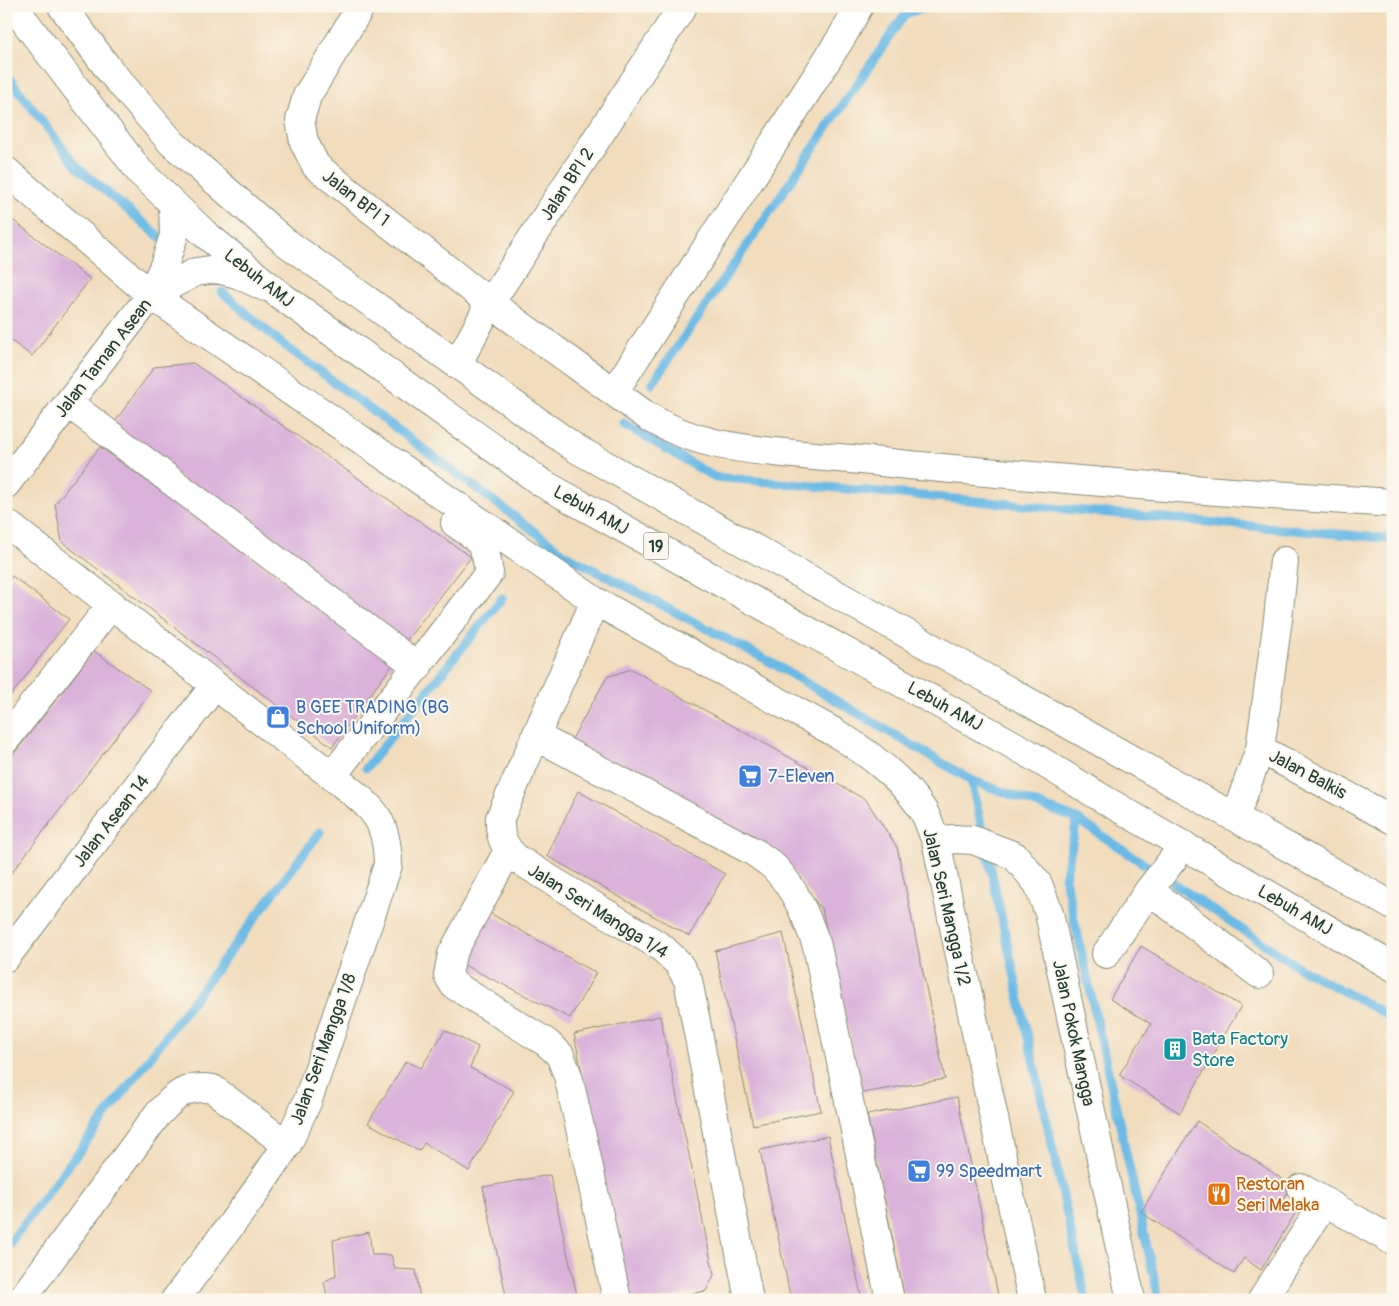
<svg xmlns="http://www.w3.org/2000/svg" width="1399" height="1306" viewBox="0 0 1399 1306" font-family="Pangolin,sans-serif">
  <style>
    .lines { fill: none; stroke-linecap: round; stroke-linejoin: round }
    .stream { stroke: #6bbae5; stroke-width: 9 }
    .building { fill: #dab2da }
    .minor-casing { stroke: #888c78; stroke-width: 30 }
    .highway-casing { stroke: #888c78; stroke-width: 30 }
    .minor { stroke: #fff; stroke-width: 28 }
    .highway { stroke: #fff; stroke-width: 28 }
    .labels { text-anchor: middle; stroke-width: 4; stroke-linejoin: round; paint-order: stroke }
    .shield { fill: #fbf7ec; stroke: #61756b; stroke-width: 1 }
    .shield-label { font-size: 16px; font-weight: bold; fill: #1f3d34 }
    .street-label { font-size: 18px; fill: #1f3d34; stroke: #fbf7ec }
    .shop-label { font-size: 18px; fill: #366cbe; stroke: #fbf7ec; text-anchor: start }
    .culture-label { font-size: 18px; fill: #0d838f; stroke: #fbf7ec; text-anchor: start }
    .food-label { font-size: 18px; fill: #c56008; stroke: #fbf7ec; text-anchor: start }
  </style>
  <rect width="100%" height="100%" fill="#fbf7ec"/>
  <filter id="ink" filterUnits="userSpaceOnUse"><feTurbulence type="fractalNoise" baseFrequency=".02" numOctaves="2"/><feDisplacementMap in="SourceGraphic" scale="10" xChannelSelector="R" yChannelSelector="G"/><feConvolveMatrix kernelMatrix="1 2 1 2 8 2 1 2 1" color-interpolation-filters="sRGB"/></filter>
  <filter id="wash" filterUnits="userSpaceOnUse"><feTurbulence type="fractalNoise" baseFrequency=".0096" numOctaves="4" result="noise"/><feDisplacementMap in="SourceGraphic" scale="20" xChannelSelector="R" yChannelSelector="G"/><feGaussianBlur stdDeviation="1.12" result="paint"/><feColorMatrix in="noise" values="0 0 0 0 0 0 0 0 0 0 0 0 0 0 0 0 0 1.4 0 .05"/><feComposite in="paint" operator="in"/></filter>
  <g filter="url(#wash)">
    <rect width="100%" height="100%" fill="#f1dcbc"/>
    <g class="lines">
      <path class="stream" d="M 905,14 L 932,6
        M 6,74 L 77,167 L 161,238
        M 222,292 L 280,342 L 566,555 L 767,660 L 971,780 L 1077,819 L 1150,868
        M 652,384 L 905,14 L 905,6
        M 624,424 L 714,477 L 1393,539
        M 366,768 L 502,598
        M 971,780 L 984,838
        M 1077,819 L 1065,878 L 1159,1300
        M 987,851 L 1086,1300
        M 1174,884 L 1300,968 L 1393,1018
        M 6,1248 L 320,832"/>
    </g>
    <g id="blocks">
      <path class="building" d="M 6,215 L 90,279 L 32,356 L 6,337 Z
        M 193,363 L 471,557 L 403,645 L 112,426 L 154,367 Z
        M 100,447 L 395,661 L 332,747 L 62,542 L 55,504 Z
        M 12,576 L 69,619 L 6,702 L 6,584 Z
        M 94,651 L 151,691 L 6,880 L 6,764 Z
        M 631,669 L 866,800 L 897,847 L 945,1079 L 862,1093 L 822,910 L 779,852 L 568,746 L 607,677 Z
        M 578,791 L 725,874 L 689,936 L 547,856 Z
        M 486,911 L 596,973 L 570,1018 L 460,963 Z
        M 783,933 L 821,1111 L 753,1125 L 715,951 Z
        M 1141,946 L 1241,1006 L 1180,1113 L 1119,1075 L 1151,1024 L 1110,999 Z
        M 660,1016 L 714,1275 L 706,1291 L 657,1300 L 629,1300 L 574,1034 Z
        M 445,1030 L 478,1047 L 470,1068 L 514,1091 L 469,1171 L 424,1143 L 419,1151 L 368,1123 L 406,1061 L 421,1068 Z
        M 957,1097 L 999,1300 L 905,1300 L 867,1115 Z
        M 1197,1121 L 1291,1185 L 1281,1204 L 1296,1212 L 1261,1270 L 1244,1258 L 1234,1274 L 1141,1212 Z
        M 828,1136 L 862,1300 L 791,1300 L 760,1150 Z
        M 550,1175 L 578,1300 L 507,1300 L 483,1187 Z
        M 369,1232 L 372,1255 L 391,1255 L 395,1269 L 416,1270 L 420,1300 L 328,1300 L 324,1282 L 336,1275 L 333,1240 Z"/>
    </g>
  </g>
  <g filter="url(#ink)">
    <use href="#blocks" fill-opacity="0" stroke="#888c78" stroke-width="1"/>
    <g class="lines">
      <g class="minor-casing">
        <path id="minor" d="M 361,6 L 307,96 L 300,120 L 304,142 L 316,166 L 490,303 L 647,416 C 697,447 746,449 803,455 C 839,458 874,461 909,465 C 1070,480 1231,493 1393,503
          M 6,171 L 151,295 L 595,601 L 834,732 C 867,752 903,778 924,812 C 929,821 932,832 936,841 L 1032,1300
          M 151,295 L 165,263 L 174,235 L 173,204
          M 457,365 L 490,303 L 683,6
          M 614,392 L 843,35 L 859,6
          M 68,403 L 418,667
          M 6,484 L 151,295 L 196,272 L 217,269 L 237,274 L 265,287
          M 6,523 L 332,776 C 369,806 387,813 388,865 L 308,1100 L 287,1145 L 254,1194 L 175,1300
          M 595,601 L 500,818 C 499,836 504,847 517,859 L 661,947 L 678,963 L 688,980 L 749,1300
          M 536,736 L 754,852 C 761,857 769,862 775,868 C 796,890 807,918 817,946 L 890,1300
          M 6,739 L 112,604
          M 1260,749 L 1278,619 L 1284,561
          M 332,776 L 489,573 C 485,541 481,541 455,523
          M 1235,817 L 1260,749 L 1393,820
          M 936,841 L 953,839 L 973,840 L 1015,856 L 1038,884 L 1049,913 L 1131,1300
          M 508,851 L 452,954 L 448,975 L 454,985 L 547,1043 L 560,1055 L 568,1076 L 586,1154 L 617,1300
          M 1149,890 L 1259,974
          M 1106,954 L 1149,890 L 1184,845
          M 6,957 L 215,685
          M 1301,1188 L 1393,1241
          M 21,1300 L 157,1115 C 175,1096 185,1084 213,1089 L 287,1145
          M 1262,1300 L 1325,1202"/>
      </g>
      <g class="highway-casing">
        <path id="highway" d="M 13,6 L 140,172 L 205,234 L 280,295 L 542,483 L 1026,752 L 1105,800 L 1393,967
          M 62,6 L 110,71 L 172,143 L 284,241 L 575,448 L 1393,906"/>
      </g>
      <use href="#minor" class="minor"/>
      <use href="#highway" class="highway"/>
    </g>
  </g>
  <defs>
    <g id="shop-square" transform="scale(1.25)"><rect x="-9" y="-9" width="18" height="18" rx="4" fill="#3f7fe0" stroke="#fbf7ec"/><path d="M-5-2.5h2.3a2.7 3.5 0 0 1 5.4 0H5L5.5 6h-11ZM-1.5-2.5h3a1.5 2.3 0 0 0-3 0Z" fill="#fff"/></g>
    <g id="supermarket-square" transform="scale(1.25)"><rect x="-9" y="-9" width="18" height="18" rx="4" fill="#3f7fe0" stroke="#fbf7ec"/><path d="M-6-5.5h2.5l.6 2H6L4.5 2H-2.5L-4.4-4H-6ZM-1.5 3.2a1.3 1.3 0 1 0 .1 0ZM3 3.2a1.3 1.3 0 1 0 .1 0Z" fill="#fff"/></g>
    <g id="building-square" transform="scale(1.25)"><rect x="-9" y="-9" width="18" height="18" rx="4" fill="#0f9aa8" stroke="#fbf7ec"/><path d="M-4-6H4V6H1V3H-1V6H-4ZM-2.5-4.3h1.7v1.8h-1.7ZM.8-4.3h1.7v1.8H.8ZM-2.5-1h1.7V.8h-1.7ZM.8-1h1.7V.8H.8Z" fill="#fff"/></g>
    <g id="restaurant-square" transform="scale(1.25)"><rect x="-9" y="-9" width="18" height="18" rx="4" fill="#e8710a" stroke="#fbf7ec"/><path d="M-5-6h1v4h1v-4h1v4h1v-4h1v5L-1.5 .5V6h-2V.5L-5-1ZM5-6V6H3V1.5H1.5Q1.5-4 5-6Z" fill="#fff"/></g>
  </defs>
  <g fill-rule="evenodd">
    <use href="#shop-square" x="278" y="717"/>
    <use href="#supermarket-square" x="750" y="776"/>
    <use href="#building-square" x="1175" y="1049"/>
    <use href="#supermarket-square" x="919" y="1171"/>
    <use href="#restaurant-square" x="1219" y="1194"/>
  </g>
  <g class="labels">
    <rect class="shield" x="643.5" y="532.5" width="25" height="27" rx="4"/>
    <g class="shield-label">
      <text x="656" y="552">19</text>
    </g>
    <g class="street-label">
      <text transform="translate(567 184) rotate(-57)" y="6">Jalan BPI 2</text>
      <text transform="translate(356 198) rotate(38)" y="6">Jalan BPI 1</text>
      <text transform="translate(259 278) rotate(38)" y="6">Lebuh AMJ</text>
      <text transform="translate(103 358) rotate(-52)" y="6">Jalan Taman Asean</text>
      <text transform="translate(591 510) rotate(29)" y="6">Lebuh AMJ</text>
      <text transform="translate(945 706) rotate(29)" y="6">Lebuh AMJ</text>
      <text transform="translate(1308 774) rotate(28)" y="6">Jalan Balkis</text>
      <text transform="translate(111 821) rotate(-52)" y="6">Jalan Asean 14</text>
      <text transform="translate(947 907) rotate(77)" y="6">Jalan Seri Mangga 1/2</text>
      <text transform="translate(1295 910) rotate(30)" y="6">Lebuh AMJ</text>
      <text transform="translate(598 911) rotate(32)" y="6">Jalan Seri Mangga 1/4</text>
      <text transform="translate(1074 1033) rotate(78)" y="6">Jalan Pokok Mangga</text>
      <text transform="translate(323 1049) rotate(-70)" y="6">Jalan Seri Mangga 1/8</text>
    </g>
    <g class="shop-label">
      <text x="296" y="713">B GEE TRADING (BG<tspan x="296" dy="21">School Uniform)</tspan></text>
      <text x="768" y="782">7-Eleven</text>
      <text x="936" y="1177">99 Speedmart</text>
    </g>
    <g class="culture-label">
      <text x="1192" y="1045">Bata Factory<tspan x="1192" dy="21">Store</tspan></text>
    </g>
    <g class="food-label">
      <text x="1236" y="1190">Restoran<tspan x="1236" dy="21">Seri Melaka</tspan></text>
    </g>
  </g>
  <rect width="1399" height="1306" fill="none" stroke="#fbf7ec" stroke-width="25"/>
</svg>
